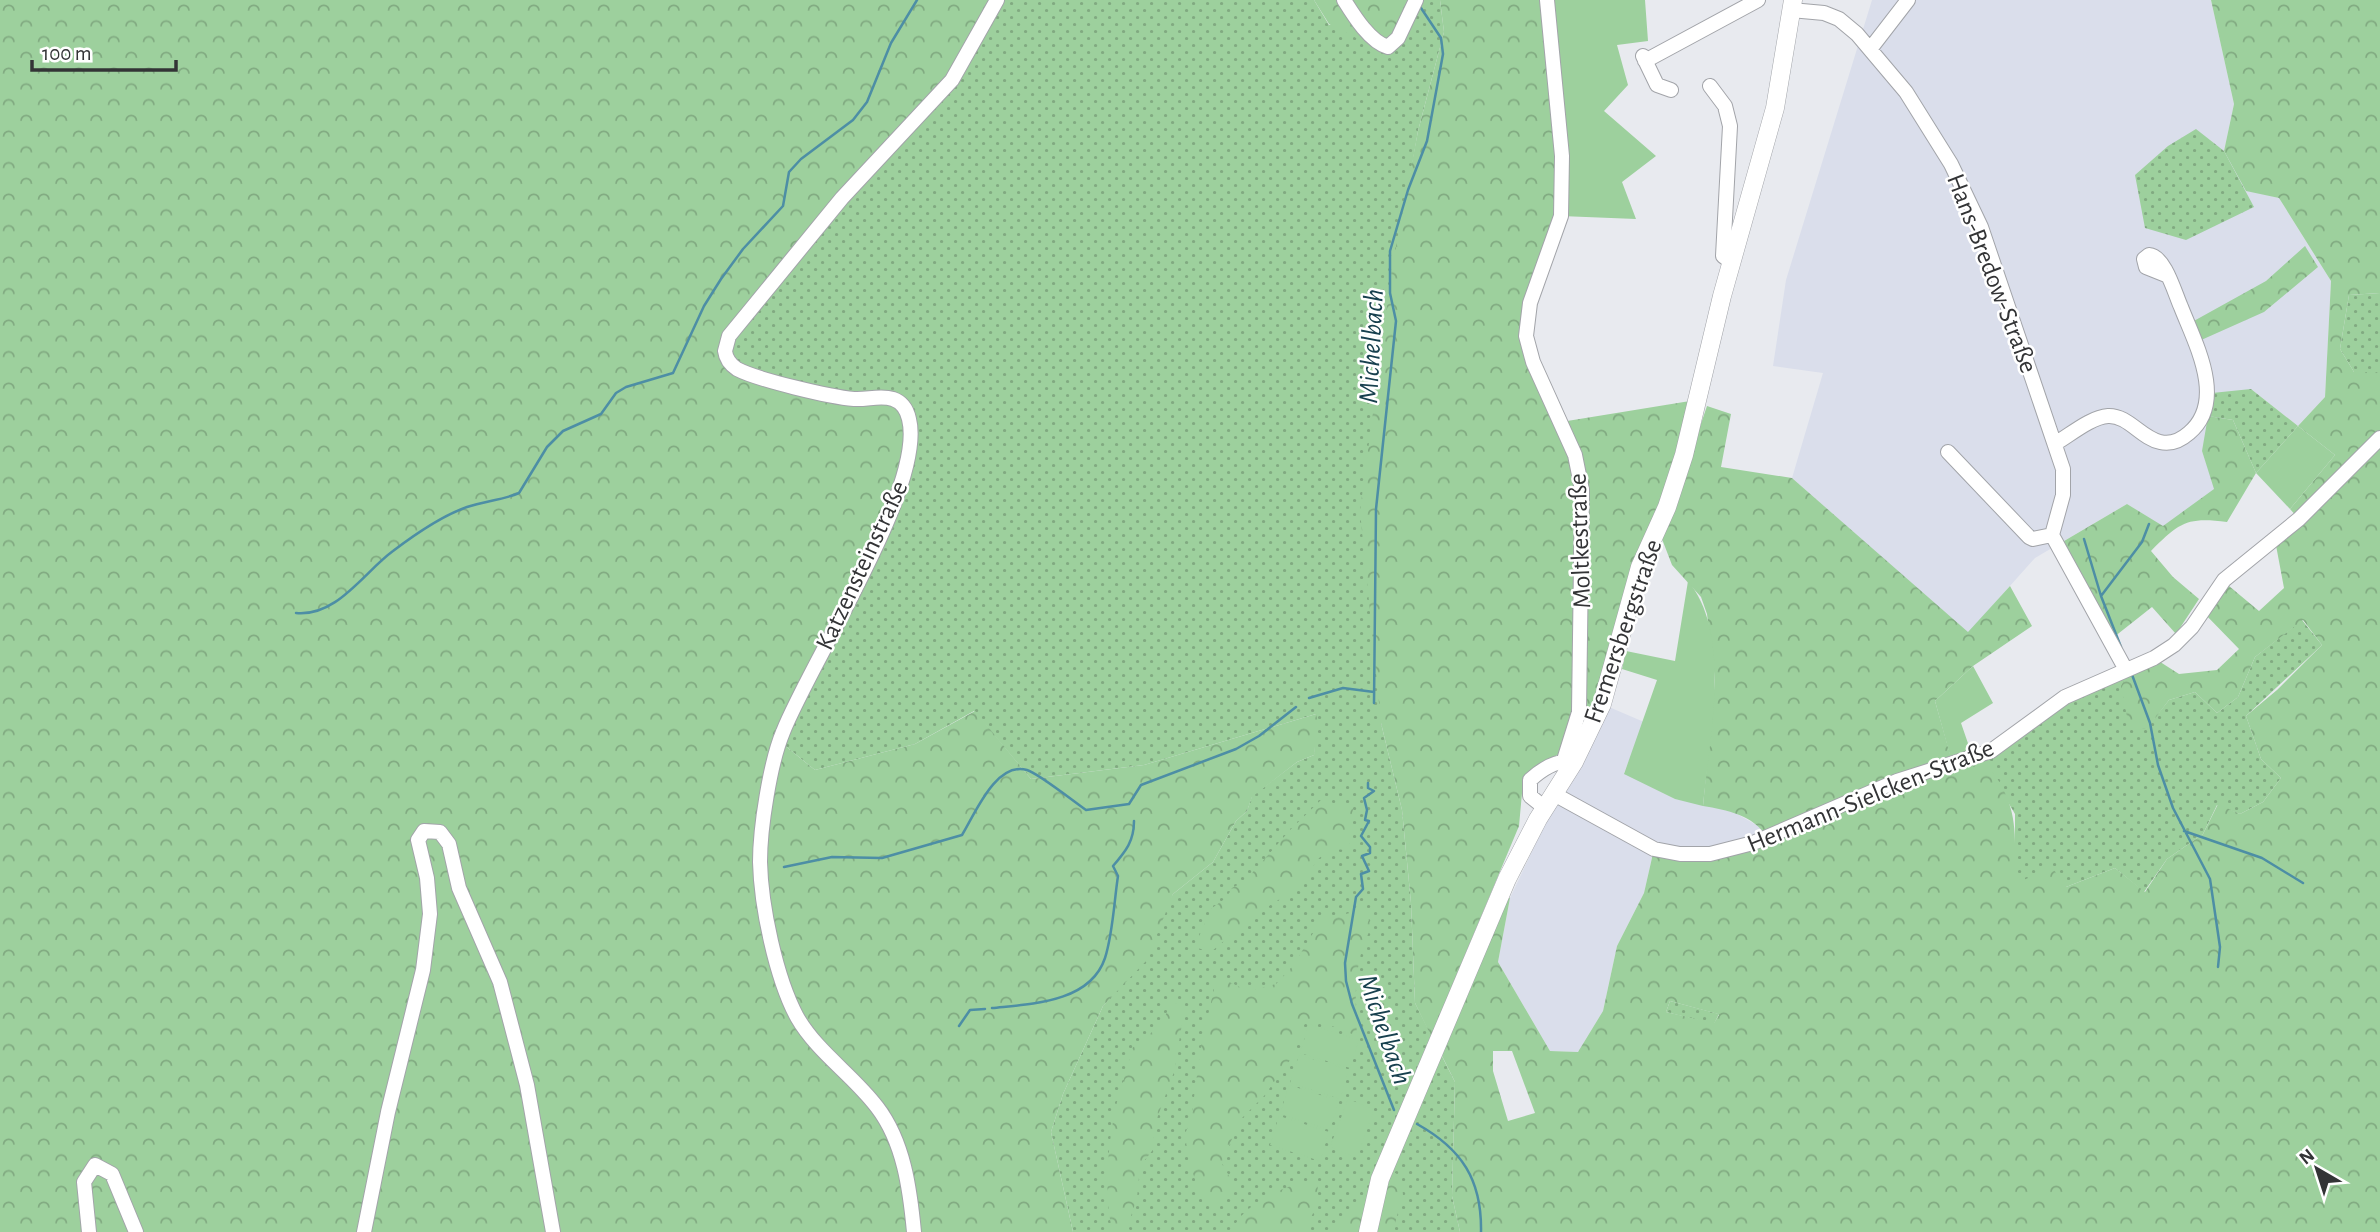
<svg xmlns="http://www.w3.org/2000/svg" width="2380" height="1232" viewBox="0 0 2380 1232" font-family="'Alegreya Sans',sans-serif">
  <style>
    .built { fill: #dadeeb }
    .grass { fill: url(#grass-dots) }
    .forest { fill: url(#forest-crowns); fill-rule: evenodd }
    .garden { fill: #9dd09d }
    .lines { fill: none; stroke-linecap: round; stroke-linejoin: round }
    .stream { stroke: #4d8ea5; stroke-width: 2.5 }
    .minor-casing { stroke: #a2a4a9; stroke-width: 16 }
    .major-casing { stroke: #a2a4a9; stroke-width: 19 }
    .minor { stroke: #fff; stroke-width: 14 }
    .major { stroke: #fff; stroke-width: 18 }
    .labels { text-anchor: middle; stroke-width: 5; stroke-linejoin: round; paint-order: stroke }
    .street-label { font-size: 26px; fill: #333436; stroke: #fff }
    .water-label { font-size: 28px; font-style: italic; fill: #17404e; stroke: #fff }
  </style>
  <defs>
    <pattern id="grass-dots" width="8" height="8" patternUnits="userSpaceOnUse" patternTransform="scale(1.75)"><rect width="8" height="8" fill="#9dd09d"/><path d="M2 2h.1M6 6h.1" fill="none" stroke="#81aa81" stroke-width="1.8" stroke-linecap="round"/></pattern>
    <pattern id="forest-crowns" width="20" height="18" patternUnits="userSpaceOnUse" patternTransform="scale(1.75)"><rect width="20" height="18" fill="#9dd09d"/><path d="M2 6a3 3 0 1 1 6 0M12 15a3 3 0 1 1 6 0" fill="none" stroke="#81aa81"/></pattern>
  </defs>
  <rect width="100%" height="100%" fill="#e8eaef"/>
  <path class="built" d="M 1872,0 L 2211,0 L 2234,104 L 2224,151 L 2246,190 L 2279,198 L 2331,281 L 2325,397 L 2298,426 L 2251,389 L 2202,451 L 2215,489 L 2163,527 L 2127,504 L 2035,558 L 1968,633 L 1792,478 L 1823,373 L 1773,366 L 1786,280 Z
    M 1602,704 L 1644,722 L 1624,773 L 1675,799 L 1730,810 L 1760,827 L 1767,837 L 1736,848 L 1654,849 L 1644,893 L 1617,946 L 1603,1011 L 1578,1052 L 1550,1051 L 1498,962 L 1510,898 Z"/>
  <path class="grass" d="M 997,0 L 1314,0 L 1329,25 L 1411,0 L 1440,0 L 1444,32 L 1418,131 L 1391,285 L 1381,723 L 1402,810 L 1411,903 L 1415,1003 L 1455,1082 L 1452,1196 L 1460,1232 L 1073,1232 L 1051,1132 L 1063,1094 L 1103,1006 L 1117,990 L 1173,894 L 1213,862 L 1236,821 L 1247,811 L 1252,796 L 1297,762 L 1314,755 L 1316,714 L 1144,765 L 1031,779 L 974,711 L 915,744 L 815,770 L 773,736 L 863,560 L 856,399 L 737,369 L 726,344 Z
    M 2196,129 L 2224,151 L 2254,207 L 2186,240 L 2145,228 L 2135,175 L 2168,146 Z
    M 2380,293 L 2380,372 L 2354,372 L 2340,349 L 2349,295 Z
    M 2251,389 L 2298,426 L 2256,473 L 2233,420 L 2208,416 L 2212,393 Z
    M 2302,620 L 2322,645 L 2246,716 L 2261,759 L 2281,778 L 2263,802 L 2240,814 L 2217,805 L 2203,834 L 2167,859 L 2144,892 L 2115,868 L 2066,887 L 2015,885 L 2015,814 L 1980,755 L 2049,707 L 2126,670 L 2146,729 L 2169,700 L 2195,692 L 2217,713 L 2238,697 L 2255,657 Z
    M 1670,1001 L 1719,1014 L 1714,1024 L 1666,1012 Z"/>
  <path class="forest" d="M 0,0 L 997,0 L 965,60 L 729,336 L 731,364 L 856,399 L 897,401 L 911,440 L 863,560 L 773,736 L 815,770 L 915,744 L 975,711 L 1031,779 L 1144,765 L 1316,714 L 1318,723 L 1314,755 L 1297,762 L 1252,797 L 1247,811 L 1236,821 L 1213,862 L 1173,894 L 1147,960 L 1103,1006 L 1063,1094 L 1051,1132 L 1073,1232 L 0,1232 Z
    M 1314,0 L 1411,0 L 1382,51 L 1329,24 Z
    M 1440,0 L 1547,0 L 1561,216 L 1526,320 L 1561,422 L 1690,401 L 1660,510 L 1585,732 L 1561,753 L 1533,769 L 1523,782 L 1519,826 L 1431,1036 L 1415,1003 L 1411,903 L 1402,810 L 1381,723 L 1360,511 L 1392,268 L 1418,131 L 1444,32 Z
    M 2211,0 L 2380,0 L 2380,293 L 2349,295 L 2340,349 L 2354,372 L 2380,372 L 2380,1232 L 1460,1232 L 1452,1196 L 1455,1082 L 1442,1056 L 1500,895 L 1510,898 L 1498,962 L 1550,1051 L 1578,1052 L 1603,1011 L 1617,946 L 1644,893 L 1654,849 L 1680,854 L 1767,837 C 1753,815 1727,810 1703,806 L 1715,680 L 1707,614 L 1701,597 L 1672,565 L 1662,539 L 1707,406 L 1731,414 L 1721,467 L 1792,478 L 1968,632 L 2010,586 L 2032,626 L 1973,666 L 1935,701 L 1952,761 L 1980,755 C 2020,804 2015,825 2015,884 L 2052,867 L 2066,887 L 2115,868 L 2145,892 L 2167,859 L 2203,834 L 2218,804 L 2240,814 L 2263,802 L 2281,778 L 2261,759 L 2246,716 L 2277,690 L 2322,645 L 2303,620 L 2255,657 L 2238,697 L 2217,713 L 2195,692 L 2169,700 L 2147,729 L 2129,727 L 2121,686 L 2129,671 L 2154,658 L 2179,674 L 2217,670 L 2239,649 L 2203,612 L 2229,586 L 2259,611 L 2284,588 L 2275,540 L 2299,519 L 2290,509 L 2335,455 L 2298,426 L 2325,397 L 2331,281 L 2279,198 L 2246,191 L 2224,151 L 2234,104 ZM 1670,1001 L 1718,1014 L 1719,1015 L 1714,1023 L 1666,1012 ZM 1493,1051 L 1512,1051 L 1535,1113 L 1508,1121 L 1493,1071 Z
    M 2305,246 L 2318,267 L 2264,312 L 2199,341 L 2192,322 L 2266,281 Z
    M 2208,416 L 2233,420 L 2256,473 L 2227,522 C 2187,517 2180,522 2151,551 L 2173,577 L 2199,599 L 2176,634 L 2152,607 L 2114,637 L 2059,544 L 2127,504 L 2163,526 L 2214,489 L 2202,451 Z
    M 1321,800 L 1353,808 L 1349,850 L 1333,849 L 1319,858 L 1299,887 L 1253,916 L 1211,952 L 1194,947 L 1212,908 L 1226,898 L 1232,888 L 1245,881 L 1291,829 Z
    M 1366,909 L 1371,928 C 1353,962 1355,998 1357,1036 L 1332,1026 L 1306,1020 L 1293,1056 L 1264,1096 L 1239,1121 L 1222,1164 L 1235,1186 L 1215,1207 L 1203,1202 L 1189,1162 L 1185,1135 L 1192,1112 L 1201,1046 L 1217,976 L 1248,991 L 1276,984 L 1293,966 L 1321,920 Z
    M 1171,1002 L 1185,1006 L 1174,1072 L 1155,1124 L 1152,1151 L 1140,1166 L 1137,1198 L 1128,1225 L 1130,1232 L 1113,1232 C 1102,1196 1109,1127 1120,1091 C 1125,1076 1129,1065 1131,1049 L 1162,1024 Z
    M 1389,1170 L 1397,1174 L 1403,1194 L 1394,1227 L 1396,1232 L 1373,1232 Z
    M 1318,1179 L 1317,1205 L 1304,1232 L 1232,1232 C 1241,1203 1290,1183 1318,1179 Z
    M 1376,1189 L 1368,1232 L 1337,1232 L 1343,1218 Z"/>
  <path class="garden" d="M 1547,0 L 1645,0 L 1648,41 L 1617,45 L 1628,85 L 1604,111 L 1656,156 L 1622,182 L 1636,219 L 1561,216 Z
    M 2298,426 L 2335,455 L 2290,509 L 2256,473 Z
    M 1688,581 C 1733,635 1709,740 1703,806 L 1675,799 L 1624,774 L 1657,680 L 1622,669 L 1626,651 L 1675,661 Z
    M 1973,666 L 1993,703 L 1961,723 L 1971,752 L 1951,759 L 1935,701 Z
    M 1309,1024 L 1359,1040 L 1350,1068 L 1300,1053 Z
    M 1299,1055 L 1349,1070 L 1340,1099 L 1290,1083 Z
    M 1289,1085 L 1339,1101 L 1330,1130 L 1280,1114 Z
    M 1348,1099 L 1374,1109 L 1357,1158 L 1330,1147 Z
    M 1279,1116 L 1329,1132 L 1320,1161 L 1270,1145 Z"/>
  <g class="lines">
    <path class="stream" d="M 2084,539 L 2101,596 L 2121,647
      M 2101,596 L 2142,542 L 2149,524
      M 296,613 C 337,617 364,572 393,551 C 414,535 441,516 467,507 C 484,501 503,500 519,493 L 547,447 L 563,431 L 601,414 L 616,393 L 626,387 L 673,373 L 704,306 L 721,279 L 743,249 L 783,206 L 789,172 L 801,159 L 853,120 L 867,102 L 891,43 L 917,0
      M 2131,672 L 2150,723 L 2158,765 L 2173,808 L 2210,879 L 2220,947 L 2218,967
      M 1309,698 L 1343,688 L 1374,692
      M 1374,703 L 1376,509 L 1396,321 L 1390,293 L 1390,251 L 1408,190 L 1427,141 L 1443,54 L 1441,38 L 1419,5
      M 1368,783 L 1368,788 L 1374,791 L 1364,798 L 1367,810 L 1365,820 L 1369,821 L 1361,836 L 1370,847 L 1370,853 L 1362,856 L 1369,871 L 1361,874 L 1363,889 L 1356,897 L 1345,963 L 1346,981 L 1352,1004 L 1394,1110
      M 2184,831 L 2262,858 L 2303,883
      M 784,867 L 832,857 L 882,858 L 962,835 C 975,814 996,761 1027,770 C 1038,773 1073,801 1086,810 L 1129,804 L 1141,785 L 1236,749 L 1259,736 L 1296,707
      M 992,1008 C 1030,1004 1090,1003 1105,958 C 1113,933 1114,902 1118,876 L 1113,866 C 1126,851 1134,841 1134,821
      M 959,1026 L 970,1010 L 985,1009
      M 1417,1124 C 1462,1149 1482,1180 1481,1232"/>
    <g class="minor-casing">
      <path id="minor" d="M 1344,0 C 1354,16 1370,42 1388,47 L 1398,38 L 1416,0
        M 1547,0 L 1562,156 L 1561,216 L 1530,303 L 1526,336 L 1533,362 L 1575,455 L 1582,490 L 1579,712 L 1564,760
        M 1791,10 L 1824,13 L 1839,19 L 1857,34 L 1906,92 L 1951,164 L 1981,227 L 2063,469 L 2063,495 L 2052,535 L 2126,670
        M 1871,48 L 1908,0
        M 1643,56 L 1657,85 L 1671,90
        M 1645,61 L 1758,0
        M 1710,86 L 1725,106 L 1730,126 L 1723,256 L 1731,262
        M 2056,443 C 2070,435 2091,417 2108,416 C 2128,415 2141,438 2160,442 C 2172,445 2181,440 2189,433 C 2227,401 2195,343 2181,307 C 2175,294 2165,256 2149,255 L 2144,259 L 2146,267 L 2166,275
        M 1948,452 L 2029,537 L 2033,539 L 2052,535
        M 1554,794 L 1654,849 L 1680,854 L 1710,854 L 1753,843 L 1897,781 L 1991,751 L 2065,697 L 2154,658 L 2174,645 L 2192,627 L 2224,580 L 2299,519 L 2380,438
        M 1545,808 L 1530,796 L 1530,780 C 1542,769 1557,759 1573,762
        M 89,1232 L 84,1182 L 95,1165 L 112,1174 L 136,1232
        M 364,1232 L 388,1112 L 423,970 L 430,914 L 427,878 L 418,840 L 424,831 L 440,832 L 449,844 L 459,888 L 500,982 L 527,1085 L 553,1232
        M 914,1232 C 910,1190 904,1142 877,1107 C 853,1075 817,1052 797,1017 C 776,978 761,906 760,862 C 760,828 770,763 783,732 C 810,663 926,486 909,419 C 907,410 902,402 893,399 C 880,395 867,400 854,399 C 830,397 758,380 737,369 C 731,365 726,359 725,351 L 729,336 L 842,198 L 952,80 L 997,0"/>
    </g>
    <g class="major-casing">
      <path id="major" d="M 1368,1232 L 1380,1179 L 1507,879 L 1538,819 L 1574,762 L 1602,704 L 1640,567 L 1667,507 L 1684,455 L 1722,296 L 1775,108 L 1793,0"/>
    </g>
    <use href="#minor" class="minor"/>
    <use href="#major" class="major"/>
  </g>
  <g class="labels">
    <g class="street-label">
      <text transform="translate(1993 273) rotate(69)" y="9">Hans-Bredow-Straße</text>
      <text transform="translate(1579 541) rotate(-92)" y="9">Moltkestraße</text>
      <text transform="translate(861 565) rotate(-65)" y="9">Katzensteinstraße</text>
      <text transform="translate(1622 631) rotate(-71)" y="9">Fremersbergstraße</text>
      <text transform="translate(1870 795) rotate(-22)" y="9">Hermann-Sielcken-Straße</text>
    </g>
    <g class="water-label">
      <text transform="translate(1370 346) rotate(-87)" y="10">Michelbach</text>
      <text transform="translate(1386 1029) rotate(71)" y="10">Michelbach</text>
    </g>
  </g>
  <g transform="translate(2317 1169) rotate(321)" stroke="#ffffff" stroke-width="5" paint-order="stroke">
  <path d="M0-5L12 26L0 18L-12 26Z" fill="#333436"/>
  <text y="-10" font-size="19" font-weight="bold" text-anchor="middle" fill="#333436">N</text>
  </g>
  <path d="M32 60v10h144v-10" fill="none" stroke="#333436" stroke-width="3.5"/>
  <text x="42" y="60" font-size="21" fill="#333436" stroke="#ffffff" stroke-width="5" paint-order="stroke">100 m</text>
</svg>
